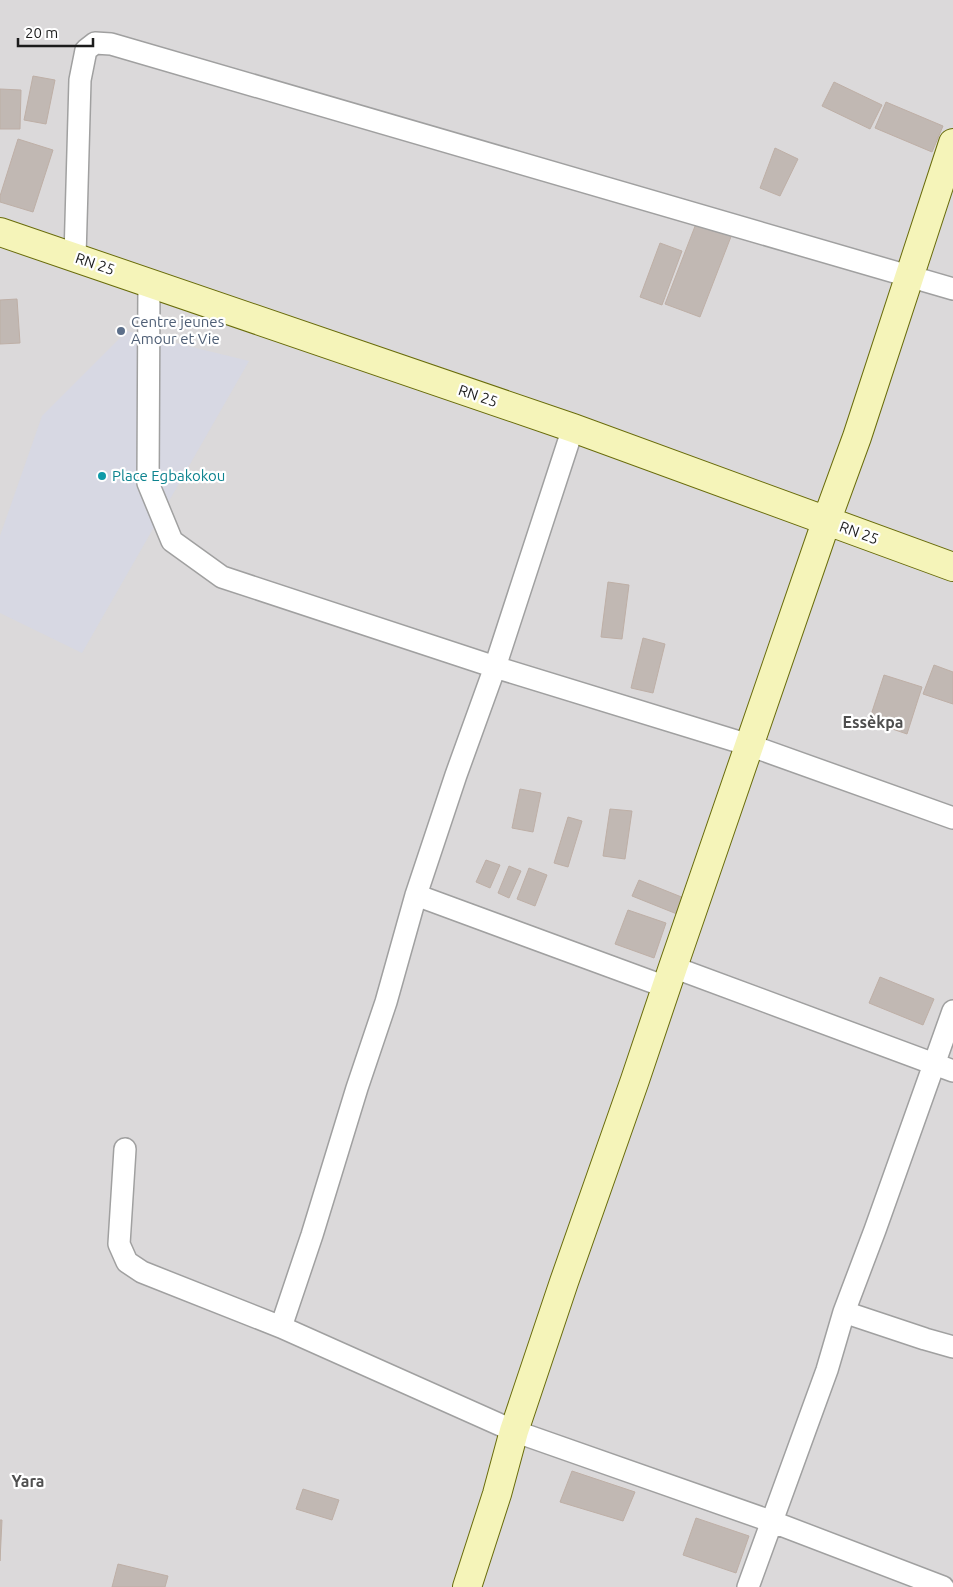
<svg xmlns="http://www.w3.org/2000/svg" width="953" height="1587" viewBox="0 0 953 1587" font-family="Ubuntu,sans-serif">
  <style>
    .residential { fill: #dbd9da }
    .plaza { fill: #d7d8e3 }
    .building { fill: #c1b8b3; stroke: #beafa6 }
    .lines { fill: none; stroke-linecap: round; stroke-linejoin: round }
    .street-casing { stroke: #a0a0a0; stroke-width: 24 }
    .secondary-casing { stroke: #696c0b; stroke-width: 30 }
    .street { stroke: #fff; stroke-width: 21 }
    .secondary { stroke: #f5f4b9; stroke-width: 28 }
    .service-dot { fill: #5c6f8a; stroke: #fff; stroke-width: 2 }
    .culture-dot { fill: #0f9aa8; stroke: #fff; stroke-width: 2 }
    .labels { text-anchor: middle; stroke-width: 4.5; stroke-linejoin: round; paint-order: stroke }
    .street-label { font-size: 15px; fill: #1c1c1c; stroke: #fff }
    .service-label { font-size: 15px; fill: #4e5e75; stroke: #fff; text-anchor: start }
    .culture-label { font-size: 15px; fill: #0d838f; stroke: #fff; text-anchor: start }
    .neighbourhood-label { font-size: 16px; font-weight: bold; fill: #4f4f4f; stroke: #fff }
  </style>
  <rect width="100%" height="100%" fill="#ede9e3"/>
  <path class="residential" d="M 0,0 L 953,0 L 953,1587 L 0,1587 Z"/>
  <path class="plaza" d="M 127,331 L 249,361 L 82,653 L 0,613 L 0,536 L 42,416 Z"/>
  <path class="building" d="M 33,76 L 55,80 L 46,124 L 24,120 Z
    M 834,82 L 882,105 L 870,129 L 822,106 Z
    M 0,89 L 21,90 L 20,129 L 0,129 Z
    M 886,102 L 943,126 L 932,152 L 875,128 Z
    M 18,139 L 53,150 L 33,212 L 0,202 L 0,196 Z
    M 775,148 L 798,159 L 780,196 L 760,188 Z
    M 697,221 L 732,234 L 700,317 L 665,304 Z
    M 660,243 L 682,251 L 662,305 L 640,297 Z
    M 17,299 L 20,343 L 0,344 L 0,300 Z
    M 608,582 L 629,585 L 622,639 L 601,637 Z
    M 643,638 L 665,644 L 653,693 L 631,688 Z
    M 934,665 L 953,672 L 953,704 L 923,694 Z
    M 884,675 L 922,687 L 907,734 L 869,721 Z
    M 520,789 L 541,793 L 533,832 L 512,828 Z
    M 610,809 L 632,811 L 625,859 L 603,856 Z
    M 568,817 L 582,821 L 568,867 L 554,863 Z
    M 486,860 L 500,865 L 490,888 L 476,882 Z
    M 509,866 L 521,871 L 509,898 L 498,893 Z
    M 529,868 L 547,875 L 535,906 L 517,899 Z
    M 639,880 L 689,900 L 682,916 L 632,896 Z
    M 628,910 L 666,923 L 654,958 L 615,944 Z
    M 880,977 L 934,999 L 923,1025 L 869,1003 Z
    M 572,1471 L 635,1492 L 623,1521 L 560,1502 Z
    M 303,1489 L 339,1500 L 332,1520 L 296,1509 Z
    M 696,1518 L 749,1536 L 736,1573 L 683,1555 Z
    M 0,1520 L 2,1520 L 0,1561 Z
    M 118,1564 L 168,1576 L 165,1587 L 112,1587 Z"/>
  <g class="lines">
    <g class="street-casing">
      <path id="street" d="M 75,257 L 80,80 L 86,50 L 95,43 L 111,44 L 953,289
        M 149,283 L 148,483 L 172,541 L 222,577 L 495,667 L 749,745 L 953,818
        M 416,895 L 666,987
        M 673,967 L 953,1071
        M 125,1149 L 119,1244 L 127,1262 L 142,1272 L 281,1327 L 514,1431 L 773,1522 L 943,1587
        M 844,1312 L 925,1339 L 953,1347
        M 281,1327 L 312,1235 L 357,1088 L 386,1002 L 416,895 L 456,775 L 495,667 L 573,428
        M 748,1587 L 827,1370 L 844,1312 L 875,1230 L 953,1011"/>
    </g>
    <g class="secondary-casing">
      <path id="secondary" d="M 0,232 L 573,428 L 953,567
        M 467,1587 L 497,1494 L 514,1431 L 564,1282 L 635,1080 L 673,967 L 826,522 L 857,437 L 953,143"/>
    </g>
    <use href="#street" class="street"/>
    <use href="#secondary" class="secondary"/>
  </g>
  <circle class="service-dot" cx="121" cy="331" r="5"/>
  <circle class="culture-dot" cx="102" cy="476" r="5"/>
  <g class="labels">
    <g class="street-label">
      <text transform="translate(95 264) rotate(19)" y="5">RN 25</text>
      <text transform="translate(478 396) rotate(19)" y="5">RN 25</text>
      <text transform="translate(859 533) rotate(20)" y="5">RN 25</text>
    </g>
    <g class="service-label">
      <text x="131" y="327">Centre jeunes<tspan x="131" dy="17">Amour et Vie</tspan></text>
    </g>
    <g class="culture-label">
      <text x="112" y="481">Place Egbakokou</text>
    </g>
    <g class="neighbourhood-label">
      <text x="873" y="728">Essèkpa</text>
      <text x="28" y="1487">Yara</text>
    </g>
  </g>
  <path d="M18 38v8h75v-8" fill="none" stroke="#1c1c1c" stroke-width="2.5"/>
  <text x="25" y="38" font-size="15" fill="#1c1c1c" stroke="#ffffff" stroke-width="4" paint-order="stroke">20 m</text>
</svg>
